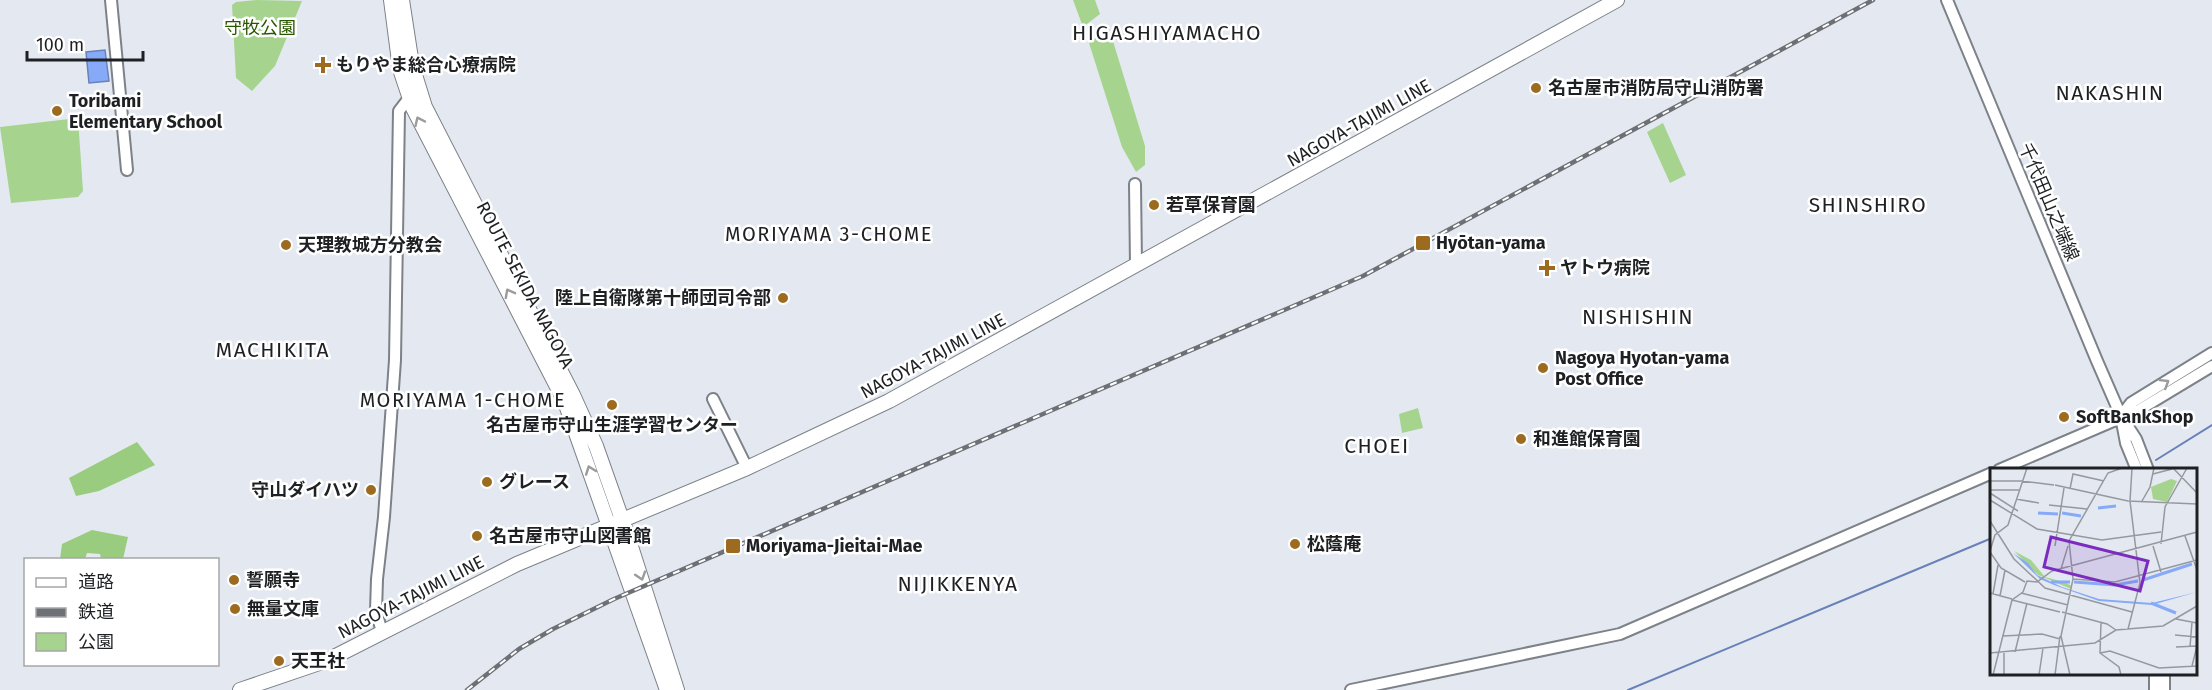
<svg xmlns="http://www.w3.org/2000/svg" width="2212" height="690" viewBox="0 0 2212 690" font-family="'Fira Sans','Noto Sans JP',sans-serif">
  <style>
    .green { fill: #a6d48f }
    .forest { fill: #99cc7e }
    .water { fill: #87aaf8; stroke: #6881b8; stroke-width: 1.5 }
    .lines { fill: none; stroke-linecap: round; stroke-linejoin: round }
    .stream { stroke: #6881b8; stroke-width: 2 }
    .minor-casing { stroke: #7d8289; stroke-width: 14 }
    .major-casing { stroke: #7d8289; stroke-width: 16 }
    .minor { stroke: #fff; stroke-width: 10 }
    .major { stroke: #fff; stroke-width: 14 }
    .rail-casing { stroke: #6d7075; stroke-width: 4.5 }
    .rail { stroke: #fff; stroke-width: 2; stroke-dasharray: 7; stroke-linecap: butt }
    .oneway { stroke: #9a9b9c }
    .poi-dot { fill: #9c6b1f; stroke: #fff; stroke-width: 2 }
    .labels { text-anchor: middle; stroke-width: 5; stroke-linejoin: round; paint-order: stroke }
    .park-label { font-size: 18px; fill: #295701; stroke: #fff }
    .poi-label { font-size: 18px; font-weight: bold; fill: #1e2023; stroke: #fff; text-anchor: start }
    .street-label { font-size: 18px; fill: #1e2023; stroke: #fff }
    .neighbourhood-label { font-size: 20px; letter-spacing: 1.5px; fill: #1e2023; stroke: #fff }
    .quarter-label { font-size: 21px; letter-spacing: 1.5px; fill: #1e2023; stroke: #fff }
    .inset-river { fill: none; stroke: #87aaf8; stroke-width: 3 }
    .inset-road { fill: none; stroke: #95999f; stroke-width: 1.5 }
    .view { fill: #7b2cbf; fill-opacity: 0.15; stroke: #7b2cbf; stroke-width: 3 }
    .inset-edge { fill: none; stroke: #1e2023; stroke-width: 3 }
  </style>
  <rect width="100%" height="100%" fill="#e4e9f1"/>
  <path class="green" d="M 257,0 L 302,1 L 275,66 L 252,91 L 236,78 L 232,5 L 236,2 Z
    M 1073,0 L 1095,0 L 1100,14 L 1083,27 Z
    M 1109,28 L 1145,146 L 1145,165 L 1136,172 L 1122,147 L 1089,43 Z
    M 78,118 L 83,191 L 78,197 L 11,203 L 0,127 Z
    M 1663,123 L 1686,175 L 1670,183 L 1647,132 Z
    M 1418,408 L 1423,428 L 1402,433 L 1399,414 Z"/>
  <path class="forest" d="M 137,442 L 155,465 L 99,491 L 76,496 L 69,478 Z
    M 92,530 L 128,537 L 123,559 L 101,559 L 100,554 L 87,553 L 85,559 L 60,559 L 62,544 Z"/>
  <path class="water" d="M 105,50 L 109,81 L 89,83 L 86,52 Z"/>
  <g class="lines">
    <path class="stream" d="M 2156,460 L 2212,425
      M 1628,690 L 1992,538"/>
    <g class="minor-casing">
      <path id="minor" d="M 111,0 L 127,170
        M 1947,0 L 2097,361 L 2121,416 L 2136,439 L 2148,470
        M 1135,184 L 1136,265
        M 713,399 L 747,468
        M 2121,416 L 2131,403 L 2212,353
        M 2122,422 L 2126,443 L 2137,470
        M 1999,470 L 2139,410 L 2212,366
        M 382,632 L 376,611 L 377,579 L 384,517 L 395,360 L 399,111 L 409,98
        M 1351,690 L 1620,634 L 1992,473
        M 2155,690 L 2155,674
        M 2164,690 L 2164,674"/>
    </g>
    <g class="major-casing">
      <path id="major" d="M 391,0 L 400,69 L 413,108 L 565,402 L 667,690
        M 402,0 L 412,65 L 425,107 L 573,395 L 596,446 L 625,528 L 677,690
        M 240,690 L 328,660 L 517,564 L 747,468 L 889,401 L 1617,0"/>
    </g>
    <use href="#minor" class="minor"/>
    <use href="#major" class="major"/>
    <g class="rail-casing">
      <path id="rail" d="M 467,690 L 519,649 L 553,629 L 614,599 L 1363,276 L 1873,0"/>
    </g>
    <use href="#rail" class="rail"/>
  </g>
  <defs><path id="oneway-chevron" d="M-2-3.5L2.5 0L-2 3.5" fill="none" stroke-width="1.6" stroke-linecap="round" stroke-linejoin="round" transform="scale(1.5)"/></defs>
  <g class="oneway">
    <use href="#oneway-chevron" transform="translate(419 121) rotate(-115)"/>
    <use href="#oneway-chevron" transform="translate(509 293) rotate(-118)"/>
    <use href="#oneway-chevron" transform="translate(2165 383) rotate(-32)"/>
    <use href="#oneway-chevron" transform="translate(590 470) rotate(-110)"/>
    <use href="#oneway-chevron" transform="translate(641 576) rotate(72)"/>
  </g>
  <g class="poi-dot">
    <path d="M320 56h6v6h6v6h-6v6h-6v-6h-6v-6h6z"/>
    <circle cx="1536" cy="88" r="6"/>
    <circle cx="57" cy="111" r="6"/>
    <circle cx="1154" cy="205" r="6"/>
    <rect x="1415" y="235" width="16" height="16" rx="3"/>
    <circle cx="286" cy="245" r="6"/>
    <path d="M1544 259h6v6h6v6h-6v6h-6v-6h-6v-6h6z"/>
    <circle cx="783" cy="298" r="6"/>
    <circle cx="1543" cy="368" r="6"/>
    <circle cx="612" cy="405" r="6"/>
    <circle cx="2064" cy="417" r="6"/>
    <circle cx="1521" cy="439" r="6"/>
    <circle cx="487" cy="482" r="6"/>
    <circle cx="371" cy="490" r="6"/>
    <circle cx="477" cy="536" r="6"/>
    <circle cx="1295" cy="544" r="6"/>
    <rect x="725" y="538" width="16" height="16" rx="3"/>
    <circle cx="234" cy="580" r="6"/>
    <circle cx="235" cy="609" r="6"/>
    <circle cx="279" cy="661" r="6"/>
  </g>
  <g class="labels">
    <g class="park-label">
      <text x="260" y="34">守牧公園</text>
    </g>
    <g class="poi-label">
      <text x="336" y="71">もりやま総合心療病院</text>
      <text x="1548" y="94">名古屋市消防局守山消防署</text>
      <text x="69" y="107">Toribami<tspan x="69" dy="21">Elementary School</tspan></text>
      <text x="1166" y="211">若草保育園</text>
      <text x="1436" y="249">Hyōtan-yama</text>
      <text x="298" y="251">天理教城方分教会</text>
      <text x="1560" y="274">ヤトウ病院</text>
      <text x="771" y="304" text-anchor="end">陸上自衛隊第十師団司令部</text>
      <text x="1555" y="364">Nagoya Hyotan-yama<tspan x="1555" dy="21">Post Office</tspan></text>
      <text x="2076" y="423">SoftBankShop</text>
      <text x="612" y="431" text-anchor="middle">名古屋市守山生涯学習センター</text>
      <text x="1533" y="445">和進館保育園</text>
      <text x="499" y="488">グレース</text>
      <text x="359" y="496" text-anchor="end">守山ダイハツ</text>
      <text x="489" y="542">名古屋市守山図書館</text>
      <text x="1307" y="550">松蔭庵</text>
      <text x="746" y="552">Moriyama-Jieitai-Mae</text>
      <text x="246" y="586">誓願寺</text>
      <text x="247" y="615">無量文庫</text>
      <text x="291" y="667">天王社</text>
    </g>
    <g class="street-label">
      <text transform="translate(1359 123) rotate(-29)" y="6">NAGOYA-TAJIMI LINE</text>
      <text transform="translate(2049 202) rotate(67)" y="6">千代田山之端線</text>
      <text transform="translate(525 285) rotate(62)" y="6">ROUTE SEKIDA NAGOYA</text>
      <text transform="translate(933 356) rotate(-28)" y="6">NAGOYA-TAJIMI LINE</text>
      <text transform="translate(411 597) rotate(-27)" y="6">NAGOYA-TAJIMI LINE</text>
    </g>
    <g class="neighbourhood-label">
      <text x="829" y="241">MORIYAMA 3-CHOME</text>
      <text x="463" y="407">MORIYAMA 1-CHOME</text>
    </g>
    <g class="quarter-label">
      <text x="1167" y="40">HIGASHIYAMACHO</text>
      <text x="2110" y="100">NAKASHIN</text>
      <text x="1868" y="212">SHINSHIRO</text>
      <text x="1638" y="324">NISHISHIN</text>
      <text x="273" y="357">MACHIKITA</text>
      <text x="1377" y="453">CHOEI</text>
      <text x="958" y="591">NIJIKKENYA</text>
    </g>
  </g>
  <g transform="translate(1990 468)">
    <rect width="207" height="207" fill="#e4e9f1"/>
    <path d="M 181,11 L 187,13 L 177,34 L 163,31 L 161,19 ZM 24,83 L 41,92 L 55,109 L 74,114 L 82,118 L 81,121 L 48,107 Z" fill="#a6d48f"/>
    <path d="M 0,44 L 23,85 L 38,95 L 47,107 L 72,119 L 109,131 L 162,135 L 207,124 L 162,137 L 109,133 L 64,117 L 50,111 L 23,85 Z" fill="#87aaf8"/>
    <path class="inset-river" d="M 108,40 L 126,38M 48,45 L 68,46M 72,45 L 91,48M 153,112 L 202,96M 61,114 L 80,114M 84,114 L 125,117 L 148,113M 161,135 L 186,145"/>
    <path class="inset-road" d="M 183,0 L 207,25M 163,6 L 182,1M 0,13 L 31,13M 31,13 L 64,17M 65,17 L 138,33 L 207,36M 80,21 L 83,6 L 114,13M 0,22 L 29,22M 0,25 L 28,43M 26,31 L 49,35M 0,32 L 47,61 L 112,72 L 171,64M 140,33 L 142,0M 152,33 L 160,19 L 164,0M 59,37 L 97,41M 0,53 L 24,91 L 55,120 L 142,144M 195,68 L 207,102M 171,76 L 175,39 L 197,0M 65,78 L 74,20M 163,78 L 171,104M 0,83 L 5,67 L 18,57 L 37,0M 0,84 L 11,100 L 35,114M 71,101 L 78,78M 83,111 L 125,114 L 207,92M 0,125 L 22,131M 31,125 L 78,137M 3,126 L 8,97M 10,128 L 15,102M 22,132 L 70,144M 72,144 L 117,156 L 126,162M 186,151 L 207,155M 111,155 L 110,185 L 129,199 L 131,207M 138,161 L 150,115 L 140,33M 185,167 L 207,169M 12,168 L 52,166 L 70,171M 186,179 L 207,178M 200,179 L 202,154M 25,184 L 37,135M 0,185 L 105,175 L 126,162 L 173,158 L 207,138M 110,185 L 120,183 L 169,200 L 207,198M 202,198 L 207,178M 3,207 L 22,132 L 33,124 L 37,113 L 47,114 L 62,103 L 207,64M 14,207 L 14,185M 49,207 L 53,180M 65,207 L 70,168M 80,207 L 71,168 L 83,111 L 79,73 L 118,5 L 132,0"/>
    <path class="view" d="M 61,69 L 158,93 L 150,123 L 54,99 Z"/>
    <rect width="207" height="207" class="inset-edge"/>
  </g>
  <rect x="24" y="558" width="195" height="108" fill="#ffffff" stroke="#a5a6a7" stroke-width="1.5"/>
  <rect x="36" y="578" width="30" height="9" fill="#ffffff" stroke="#a5a6a7" stroke-width="1.5"/>
  <text x="78" y="588" font-size="18" fill="#1e2023">道路</text>
  <rect x="36" y="608" width="30" height="9" fill="#6d7075" stroke="#a5a6a7" stroke-width="1.5"/>
  <text x="78" y="618" font-size="18" fill="#1e2023">鉄道</text>
  <rect x="36" y="633" width="30" height="18" fill="#a6d48f" stroke="#a5a6a7" stroke-width="1.5"/>
  <text x="78" y="648" font-size="18" fill="#1e2023">公園</text>
  <path d="M27 51v9h116v-9" fill="none" stroke="#1e2023" stroke-width="3"/>
  <text x="36" y="51" font-size="18" fill="#1e2023" stroke="#ffffff" stroke-width="4.5" paint-order="stroke">100 m</text>
</svg>
